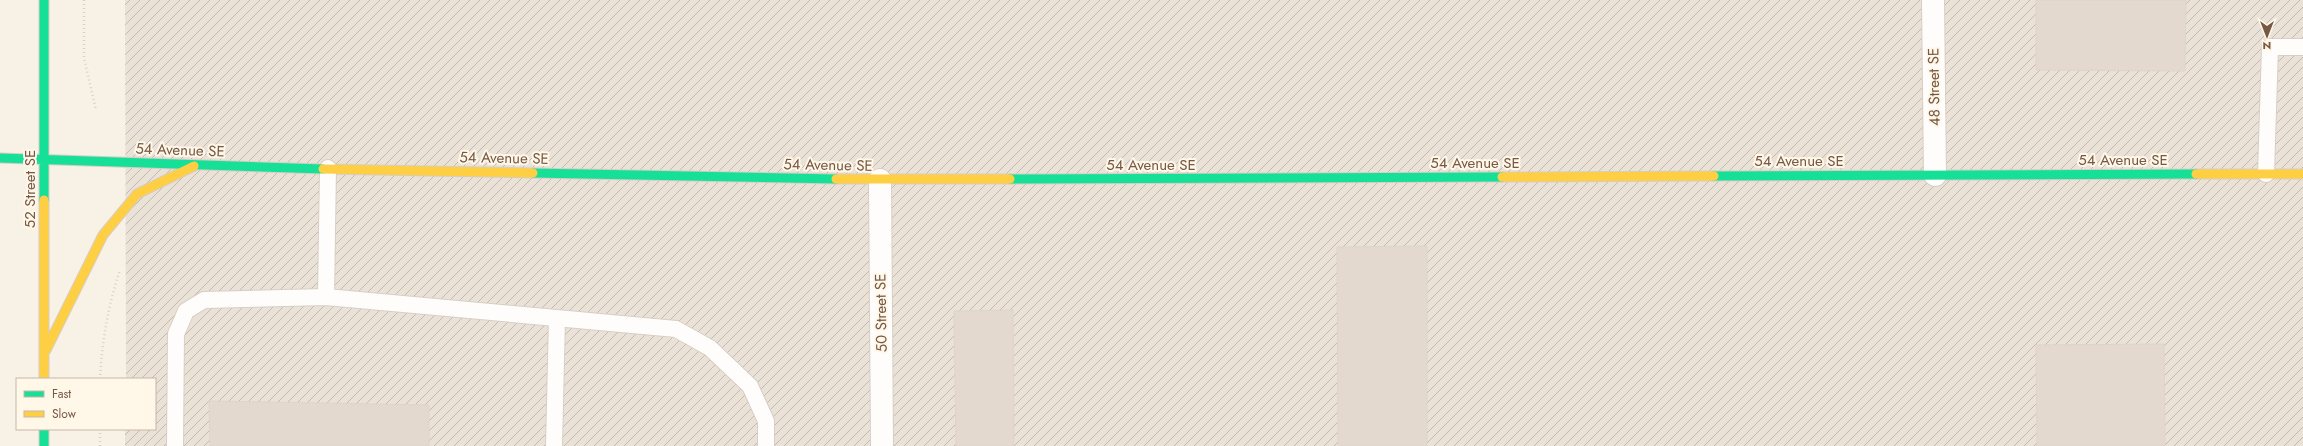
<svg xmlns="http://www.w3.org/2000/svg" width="2303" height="446" viewBox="0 0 2303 446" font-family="Jost,sans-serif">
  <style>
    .industrial { fill: url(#industrial-furrows) }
    .building { fill: #e4d9ce; stroke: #e0d4c8 }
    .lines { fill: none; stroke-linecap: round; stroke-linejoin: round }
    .lane-casing { stroke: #d8cec5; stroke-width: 18 }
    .street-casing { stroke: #d8cec5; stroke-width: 24 }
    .fast-casing { stroke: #d7cdc3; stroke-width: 11 }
    .slow-casing { stroke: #d7cdc3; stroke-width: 11 }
    .path { stroke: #dad1ca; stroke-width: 2.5; stroke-dasharray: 1 3; stroke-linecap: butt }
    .lane { stroke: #fefdfb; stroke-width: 16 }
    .street { stroke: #fefdfb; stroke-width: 22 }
    .fast { stroke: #16e098; stroke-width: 9 }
    .slow { stroke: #ffcf43; stroke-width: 9 }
    .labels { text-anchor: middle; stroke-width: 4; stroke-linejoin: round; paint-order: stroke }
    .street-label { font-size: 15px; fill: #765845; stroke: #fff7e8 }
  </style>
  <defs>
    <pattern id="industrial-furrows" width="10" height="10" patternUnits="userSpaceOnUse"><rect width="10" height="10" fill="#eae1d7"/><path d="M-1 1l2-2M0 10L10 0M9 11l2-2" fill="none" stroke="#c2b9b0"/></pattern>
  </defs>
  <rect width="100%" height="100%" fill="#f7f1e6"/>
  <path class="industrial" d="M 125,0 L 2303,0 L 2303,446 L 125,446 L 125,429 L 155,429 L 155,379 L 126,379 Z"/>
  <path class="building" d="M 2036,0 L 2186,0 L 2185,71 L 2036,70 Z
    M 1427,246 L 1427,446 L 1338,446 L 1337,247 Z
    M 1013,310 L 1014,446 L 956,446 L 954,311 Z
    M 2164,344 L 2165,446 L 2037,446 L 2036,345 Z
    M 209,401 L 429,405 L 429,446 L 210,446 Z"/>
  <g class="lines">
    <g class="lane-casing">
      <path id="lane" d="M 2266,174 L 2270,47 L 2303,47
        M 326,297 L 676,329 L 710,348 L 750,386 L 766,421 L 766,446
        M 175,446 L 176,334 L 186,311 L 204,300 L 326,297 L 328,168
        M 554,446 L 557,318"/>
    </g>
    <g class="street-casing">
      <path id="street" d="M 1933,0 L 1935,175
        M 880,180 L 882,446"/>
    </g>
    <g class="fast-casing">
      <path id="fast" d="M 44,0 L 44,200
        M 0,158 L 323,169
        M 533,173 L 836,179
        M 1714,176 L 2196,174
        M 1010,179 L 1502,177
        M 44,429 L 44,446"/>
    </g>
    <g class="slow-casing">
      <path id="slow" d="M 323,169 L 533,173
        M 2196,174 L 2303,174
        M 1502,177 L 1714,176
        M 836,179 L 1010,179
        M 44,200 L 44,379
        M 46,350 L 103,235 L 137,194 L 194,166"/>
    </g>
    <path class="path" d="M 84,0 L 84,58 L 96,110
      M 100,379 C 102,341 108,306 120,270
      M 100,446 L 100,429"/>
    <use href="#lane" class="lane"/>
    <use href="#street" class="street"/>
    <use href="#fast" class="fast"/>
    <use href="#slow" class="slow"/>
  </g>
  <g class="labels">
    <g class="street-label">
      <text transform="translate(1934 87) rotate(-91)" y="5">48 Street SE</text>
      <text transform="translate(180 150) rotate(2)" y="5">54 Avenue SE</text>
      <text transform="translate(504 158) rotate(1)" y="5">54 Avenue SE</text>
      <text x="2123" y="165">54 Avenue SE</text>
      <text x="1799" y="166">54 Avenue SE</text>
      <text x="1475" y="168">54 Avenue SE</text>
      <text transform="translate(828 165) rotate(1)" y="5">54 Avenue SE</text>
      <text x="1151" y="170">54 Avenue SE</text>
      <text transform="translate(30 189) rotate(-90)" y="5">52 Street SE</text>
      <text transform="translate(881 313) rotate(-91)" y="5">50 Street SE</text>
    </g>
  </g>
  <rect x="16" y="378" width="140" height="52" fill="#fff7e8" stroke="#c8b7a7"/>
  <rect x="24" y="391" width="20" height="6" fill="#16e098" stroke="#c8b7a7"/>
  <text x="52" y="398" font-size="12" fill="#765845">Fast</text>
  <rect x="24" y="411" width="20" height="6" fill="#ffcf43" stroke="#c8b7a7"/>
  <text x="52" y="418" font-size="12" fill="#765845">Slow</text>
  <g transform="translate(2267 36) rotate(180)" stroke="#fff7e8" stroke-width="3" paint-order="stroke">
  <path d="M0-3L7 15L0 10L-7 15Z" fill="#765845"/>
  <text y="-6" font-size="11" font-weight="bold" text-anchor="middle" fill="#765845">N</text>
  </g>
</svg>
